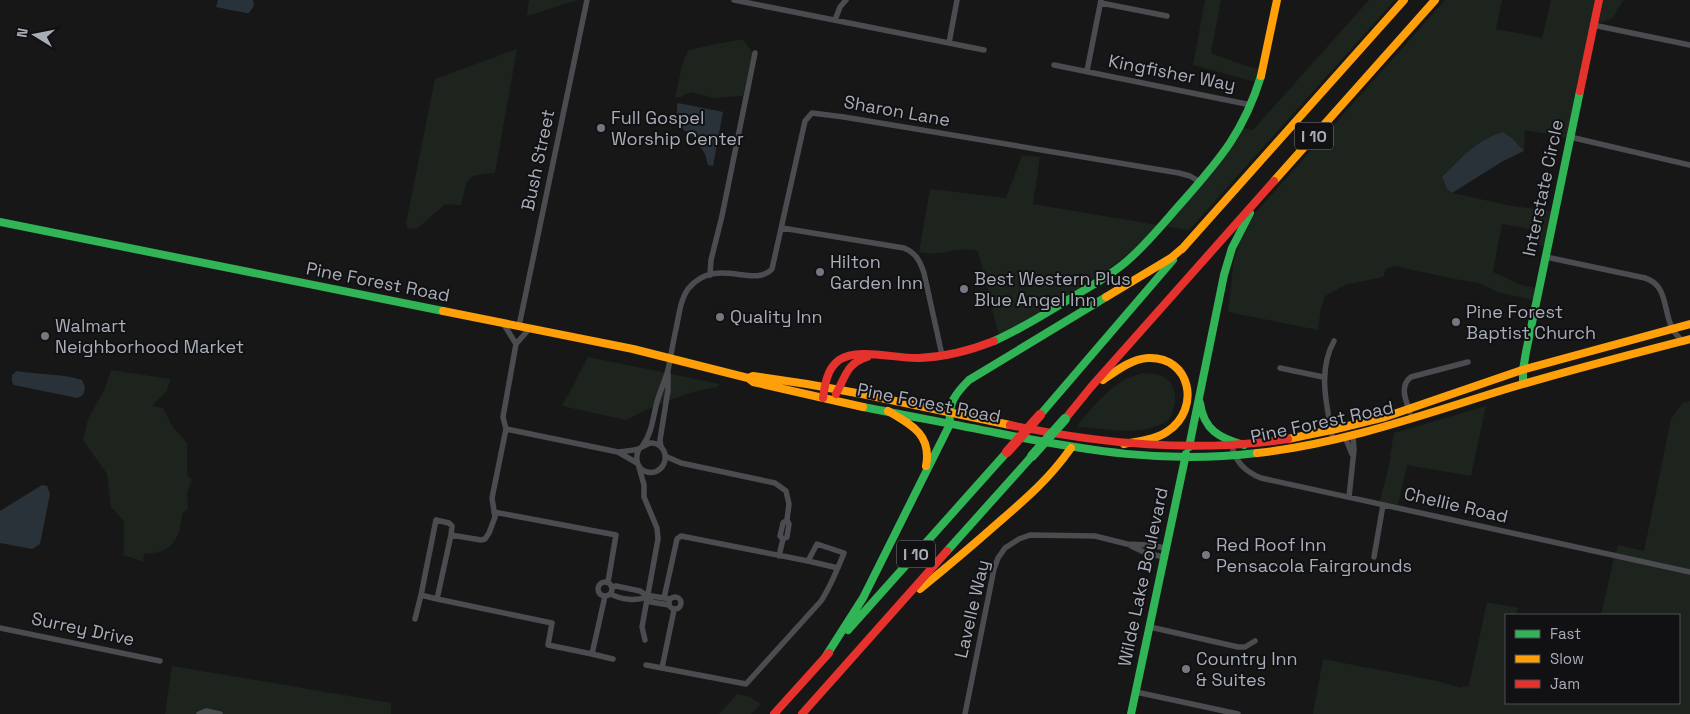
<svg xmlns="http://www.w3.org/2000/svg" width="1690" height="714" viewBox="0 0 1690 714" font-family="'Space Grotesk',sans-serif">
  <style>
    .green { fill: #1d241e }
    .water { fill: #2a3239 }
    .lines { fill: none; stroke-linecap: round; stroke-linejoin: round }
    .street { stroke: #4b4c50; stroke-width: 5.5 }
    .fast { stroke: #30b455; stroke-width: 8 }
    .slow { stroke: #ff9f0a; stroke-width: 8 }
    .jam { stroke: #e5322d; stroke-width: 8 }
    .fast-bridge { stroke: #30b455; stroke-width: 10 }
    .jam-bridge { stroke: #e5322d; stroke-width: 10 }
    .poi-dot { fill: #757880; stroke: #111113; stroke-width: 2 }
    .labels { text-anchor: middle; stroke-width: 4; stroke-linejoin: round; paint-order: stroke }
    .shield { fill: #111113; stroke: #7b7e86; stroke-width: 1 }
    .shield-label { font-size: 16px; font-weight: bold; fill: #a8adb8 }
    .street-label { font-size: 18px; fill: #a8adb8; stroke: #111113 }
    .poi-label { font-size: 18px; fill: #a8adb8; stroke: #111113; text-anchor: start }
  </style>
  <rect width="100%" height="100%" fill="#171717"/>
  <path class="green" d="M 529,0 L 578,0 L 527,16 Z
    M 1205,0 L 1221,0 L 1211,53 L 1246,66 L 1260,69 L 1256,82 L 1193,65 Z
    M 1369,0 L 1395,0 L 1189,230 L 1164,226 L 1243,128 L 1253,130 Z
    M 1445,0 L 1502,0 L 1496,29 L 1542,38 L 1551,0 L 1595,0 L 1567,138 L 1525,130 L 1524,151 L 1512,138 L 1503,132 C 1474,141 1463,157 1442,177 L 1447,189 L 1452,193 L 1512,206 L 1552,211 L 1545,246 L 1536,245 L 1535,230 L 1502,224 L 1493,272 L 1521,285 L 1536,288 L 1534,300 L 1500,293 L 1479,283 L 1455,279 L 1394,266 L 1386,269 L 1383,277 L 1345,285 L 1325,296 L 1321,307 L 1318,330 L 1228,312 L 1234,259 L 1242,235 L 1250,219 Z
    M 1602,0 L 1624,0 C 1613,12 1619,20 1597,23 Z
    M 737,40 L 743,40 L 751,50 L 752,54 L 743,96 L 713,98 L 691,92 L 675,99 L 682,65 L 688,51 C 704,45 721,44 737,40 Z
    M 517,49 L 495,173 C 462,176 469,177 461,205 L 445,204 L 417,229 L 407,228 L 406,223 L 435,79 Z
    M 1022,155 L 1040,157 L 1033,204 L 1157,225 L 1133,250 L 1094,281 L 999,336 L 978,251 C 957,245 939,258 919,252 L 930,189 L 1006,198 Z
    M 588,357 L 720,384 L 717,387 L 689,393 L 648,409 L 626,420 L 562,406 Z
    M 111,370 L 170,379 L 167,391 L 152,406 L 163,408 L 172,426 L 187,443 L 187,475 L 192,480 L 187,492 L 188,509 L 182,514 C 181,528 178,543 164,550 C 159,553 150,553 144,554 L 143,562 L 124,555 L 124,521 L 111,507 L 107,474 L 83,440 L 88,419 L 105,388 Z
    M 1143,373 C 1148,374 1154,373 1159,375 C 1178,380 1179,406 1168,420 C 1164,424 1156,426 1150,428 C 1133,434 1097,428 1077,427 C 1088,410 1110,387 1128,378 C 1133,376 1138,375 1143,373 Z
    M 1690,401 L 1690,570 L 1616,553 L 1618,545 L 1644,551 L 1671,419 L 1683,403 Z
    M 1486,406 L 1471,476 L 1407,465 L 1398,505 L 1380,501 L 1391,457 L 1390,455 L 1394,433 Z
    M 1614,558 L 1690,575 L 1690,714 L 1313,714 L 1323,659 L 1437,681 L 1462,688 L 1462,686 L 1466,687 L 1469,685 L 1487,602 L 1518,608 L 1516,615 L 1506,615 L 1506,703 L 1679,703 L 1679,615 L 1601,615 Z
    M 172,666 L 391,703 L 391,714 L 165,714 Z
    M 737,694 L 750,697 L 761,704 L 751,714 L 719,714 Z"/>
  <path class="water" d="M 218,0 L 253,0 L 254,6 L 249,13 L 246,13 L 216,7 Z
    M 678,103 L 723,112 L 713,166 L 708,165 L 705,154 L 695,138 L 677,125 C 675,120 678,111 677,104 Z
    M 1503,132 L 1512,138 L 1524,151 L 1503,161 L 1452,193 L 1447,189 L 1442,177 C 1463,157 1474,141 1503,132 Z
    M 17,371 C 38,375 61,373 82,380 L 85,387 L 83,395 L 77,398 L 14,385 L 12,382 L 12,375 Z
    M 42,485 L 47,486 L 50,494 L 40,544 L 32,549 L 0,543 L 0,511 Z"/>
  <g class="lines">
    <path class="street" d="M 734,0 L 984,50
      M 1101,3 L 1167,16
      M 835,20 L 840,7 L 846,0
      M 1593,25 L 1690,45
      M 949,43 L 957,0
      M 1054,65 L 1251,105
      M 1087,71 L 1101,0
      M 1570,137 L 1690,165
      M 782,228 L 904,248 C 916,253 920,261 924,273 L 942,355
      M 1546,257 L 1645,278 C 1668,285 1663,310 1672,328 C 1674,333 1679,337 1682,341
      M 710,275 L 711,260 L 722,216 L 755,53
      M 503,323 L 516,344
      M 519,326 L 587,0
      M 1280,368 L 1323,377
      M 1410,412 C 1406,401 1399,386 1411,377 L 1468,362
      M 506,429 L 618,452 L 637,463
      M 1332,434 C 1326,403 1318,370 1334,341
      M 1345,437 L 1352,454
      M 643,445 C 652,433 653,417 657,402 C 660,391 665,381 668,370 C 671,356 673,342 676,329 C 679,316 680,300 688,289 C 715,255 754,289 772,269 L 805,121 L 812,113 L 844,117 L 1179,173 L 1190,176 L 1200,182
      M 1232,446 C 1235,462 1246,472 1261,478 L 1690,572
      M 661,447 L 660,440 L 668,390 L 668,373
      M 618,452 C 624,451 632,451 638,449 C 646,446 651,439 660,446 C 672,456 662,476 647,472 C 636,469 635,457 639,449
      M 665,456 L 681,463 L 775,483 L 786,491 L 789,504 L 787,520 L 783,523 L 780,536 L 783,539 L 779,556
      M 639,467 L 644,485 L 644,497 L 657,528 L 658,539 L 642,627 L 645,640
      M 1349,497 L 1354,450 L 1353,435
      M 494,512 L 616,535 L 608,582
      M 451,535 L 481,540 L 485,539 L 489,533 L 495,517 L 492,498 L 506,429 L 503,417 L 516,344 L 529,329
      M 783,539 L 787,537 L 789,524 L 787,520
      M 1131,546 L 1146,553 L 1164,557
      M 1374,557 L 1383,505
      M598 589a7 7 0 1 1 14 0a7 7 0 1 1-14 0Z
      M 612,587 L 616,586 L 640,591 L 650,598 L 652,596 L 670,599
      M 611,594 C 621,600 636,601 647,597
      M 421,595 L 436,520 L 449,523 L 452,526 L 451,535 L 437,599
      M669 603a6 6 0 1 1 12 0a6 6 0 1 1-12 0Z
      M 650,598 L 651,602 L 669,605
      M 664,598 L 677,539 L 681,536 L 808,561
      M 674,610 L 662,668 L 746,684 L 821,601 C 831,586 837,570 844,553 L 817,544 L 808,561 L 838,568
      M 415,619 L 421,595 L 437,599 L 552,623 L 548,645 L 592,654 L 605,596
      M 1150,627 L 1238,647 L 1245,647 L 1255,641
      M 0,628 L 160,661
      M 592,654 L 613,659
      M 646,665 L 662,668
      M 1136,692 L 1238,714
      M 199,714 L 206,711 L 220,714
      M 965,714 L 994,569 L 998,558 L 1005,548 L 1019,539 L 1030,535 L 1095,536 L 1127,544 L 1148,545 L 1166,548"/>
    <path class="fast" d="M 0,222 L 443,311
      M 994,341 C 1019,330 1043,315 1066,301 C 1087,288 1109,277 1127,261 C 1148,243 1165,221 1184,200 C 1221,158 1244,131 1261,76
      M 1523,383 L 1523,370 L 1526,352 L 1580,91
      M 1200,403 C 1204,430 1219,438 1244,445
      M 863,407 C 908,416 953,424 997,433 C 1088,451 1164,464 1257,453
      M 1040,415 L 1173,260
      M 1189,447 L 1224,275 L 1232,248 L 1250,213
      M 947,551 L 1032,456
      M 848,630 L 1007,452
      M 826,656 L 863,598 L 950,424 C 948,403 955,394 969,380 L 1106,297
      M 1131,714 L 1186,454"/>
    <path class="slow" d="M 1261,76 L 1277,0
      M 1274,181 L 1435,0
      M 1182,249 L 1404,0
      M 1106,297 L 1171,258 L 1185,246
      M 443,311 L 633,349 L 748,378 L 753,382 L 863,407
      M 748,378 L 753,376 L 807,384 L 862,394 L 1010,425
      M 1103,380 C 1116,371 1131,359 1148,358 C 1191,356 1201,409 1168,431 C 1156,440 1138,441 1124,444
      M 888,411 C 912,425 932,435 926,466
      M 1288,439 L 1336,429 L 1385,417 L 1522,370 L 1690,324
      M 1257,453 C 1341,444 1422,415 1503,390 C 1565,371 1628,355 1690,339
      M 920,589 C 947,567 973,545 999,522 C 1028,497 1049,479 1071,448"/>
    <path class="jam" d="M 1580,91 L 1599,0
      M 836,394 C 846,376 846,364 867,357
      M 823,398 C 825,384 827,369 839,360 C 858,347 896,359 919,358 C 945,357 969,351 994,341
      M 1065,419 L 1091,387 L 1274,181
      M 1010,425 C 1102,444 1194,453 1288,439
      M 774,714 L 829,653
      M 802,714 L 947,551"/>
    <path class="fast-bridge" d="M 1032,456 L 1065,419"/>
    <path class="jam-bridge" d="M 1007,452 L 1040,415"/>
  </g>
  <g class="poi-dot">
    <circle cx="601" cy="128" r="5"/>
    <circle cx="820" cy="272" r="5"/>
    <circle cx="964" cy="289" r="5"/>
    <circle cx="720" cy="317" r="5"/>
    <circle cx="1456" cy="322" r="5"/>
    <circle cx="45" cy="336" r="5"/>
    <circle cx="1206" cy="555" r="5"/>
    <circle cx="1186" cy="669" r="5"/>
  </g>
  <g class="labels">
    <g class="shield">
      <rect x="1295" y="122.5" width="38" height="27" rx="4"/>
      <rect x="897" y="540.5" width="38" height="27" rx="4"/>
    </g>
    <g class="shield-label">
      <text x="1314" y="142">I 10</text>
      <text x="916" y="560">I 10</text>
    </g>
    <g class="street-label">
      <text transform="translate(1172 73) rotate(11)" y="6">Kingfisher Way</text>
      <text transform="translate(897 111) rotate(10)" y="6">Sharon Lane</text>
      <text transform="translate(538 160) rotate(-78)" y="6">Bush Street</text>
      <text transform="translate(1543 188) rotate(-78)" y="6">Interstate Circle</text>
      <text transform="translate(378 282) rotate(11)" y="6">Pine Forest Road</text>
      <text transform="translate(929 403) rotate(11)" y="6">Pine Forest Road</text>
      <text transform="translate(1322 422) rotate(-12)" y="6">Pine Forest Road</text>
      <text transform="translate(1456 505) rotate(13)" y="6">Chellie Road</text>
      <text transform="translate(1143 577) rotate(-78)" y="6">Wilde Lake Boulevard</text>
      <text transform="translate(972 609) rotate(-77)" y="6">Lavelle Way</text>
      <text transform="translate(83 629) rotate(12)" y="6">Surrey Drive</text>
    </g>
    <g class="poi-label">
      <text x="611" y="124">Full Gospel<tspan x="611" dy="21">Worship Center</tspan></text>
      <text x="830" y="268">Hilton<tspan x="830" dy="21">Garden Inn</tspan></text>
      <text x="974" y="285">Best Western Plus<tspan x="974" dy="21">Blue Angel Inn</tspan></text>
      <text x="1466" y="318">Pine Forest<tspan x="1466" dy="21">Baptist Church</tspan></text>
      <text x="730" y="323">Quality Inn</text>
      <text x="55" y="332">Walmart<tspan x="55" dy="21">Neighborhood Market</tspan></text>
      <text x="1216" y="551">Red Roof Inn<tspan x="1216" dy="21">Pensacola Fairgrounds</tspan></text>
      <text x="1196" y="665">Country Inn<tspan x="1196" dy="21">&amp; Suites</tspan></text>
    </g>
  </g>
  <rect x="1505" y="614" width="175" height="90" fill="#111113" stroke="#4d4f55"/>
  <rect x="1515" y="630" width="25" height="8" fill="#30b455" stroke="#4d4f55"/>
  <text x="1550" y="639" font-size="15" fill="#a8adb8">Fast</text>
  <rect x="1515" y="655" width="25" height="8" fill="#ff9f0a" stroke="#4d4f55"/>
  <text x="1550" y="664" font-size="15" fill="#a8adb8">Slow</text>
  <rect x="1515" y="680" width="25" height="8" fill="#e5322d" stroke="#4d4f55"/>
  <text x="1550" y="689" font-size="15" fill="#a8adb8">Jam</text>
  <g transform="translate(35 35) rotate(280)" stroke="#111113" stroke-width="4" paint-order="stroke">
  <path d="M0-4L9 19L0 12L-9 19Z" fill="#a8adb8"/>
  <text y="-8" font-size="14" font-weight="bold" text-anchor="middle" fill="#a8adb8">N</text>
  </g>
</svg>
